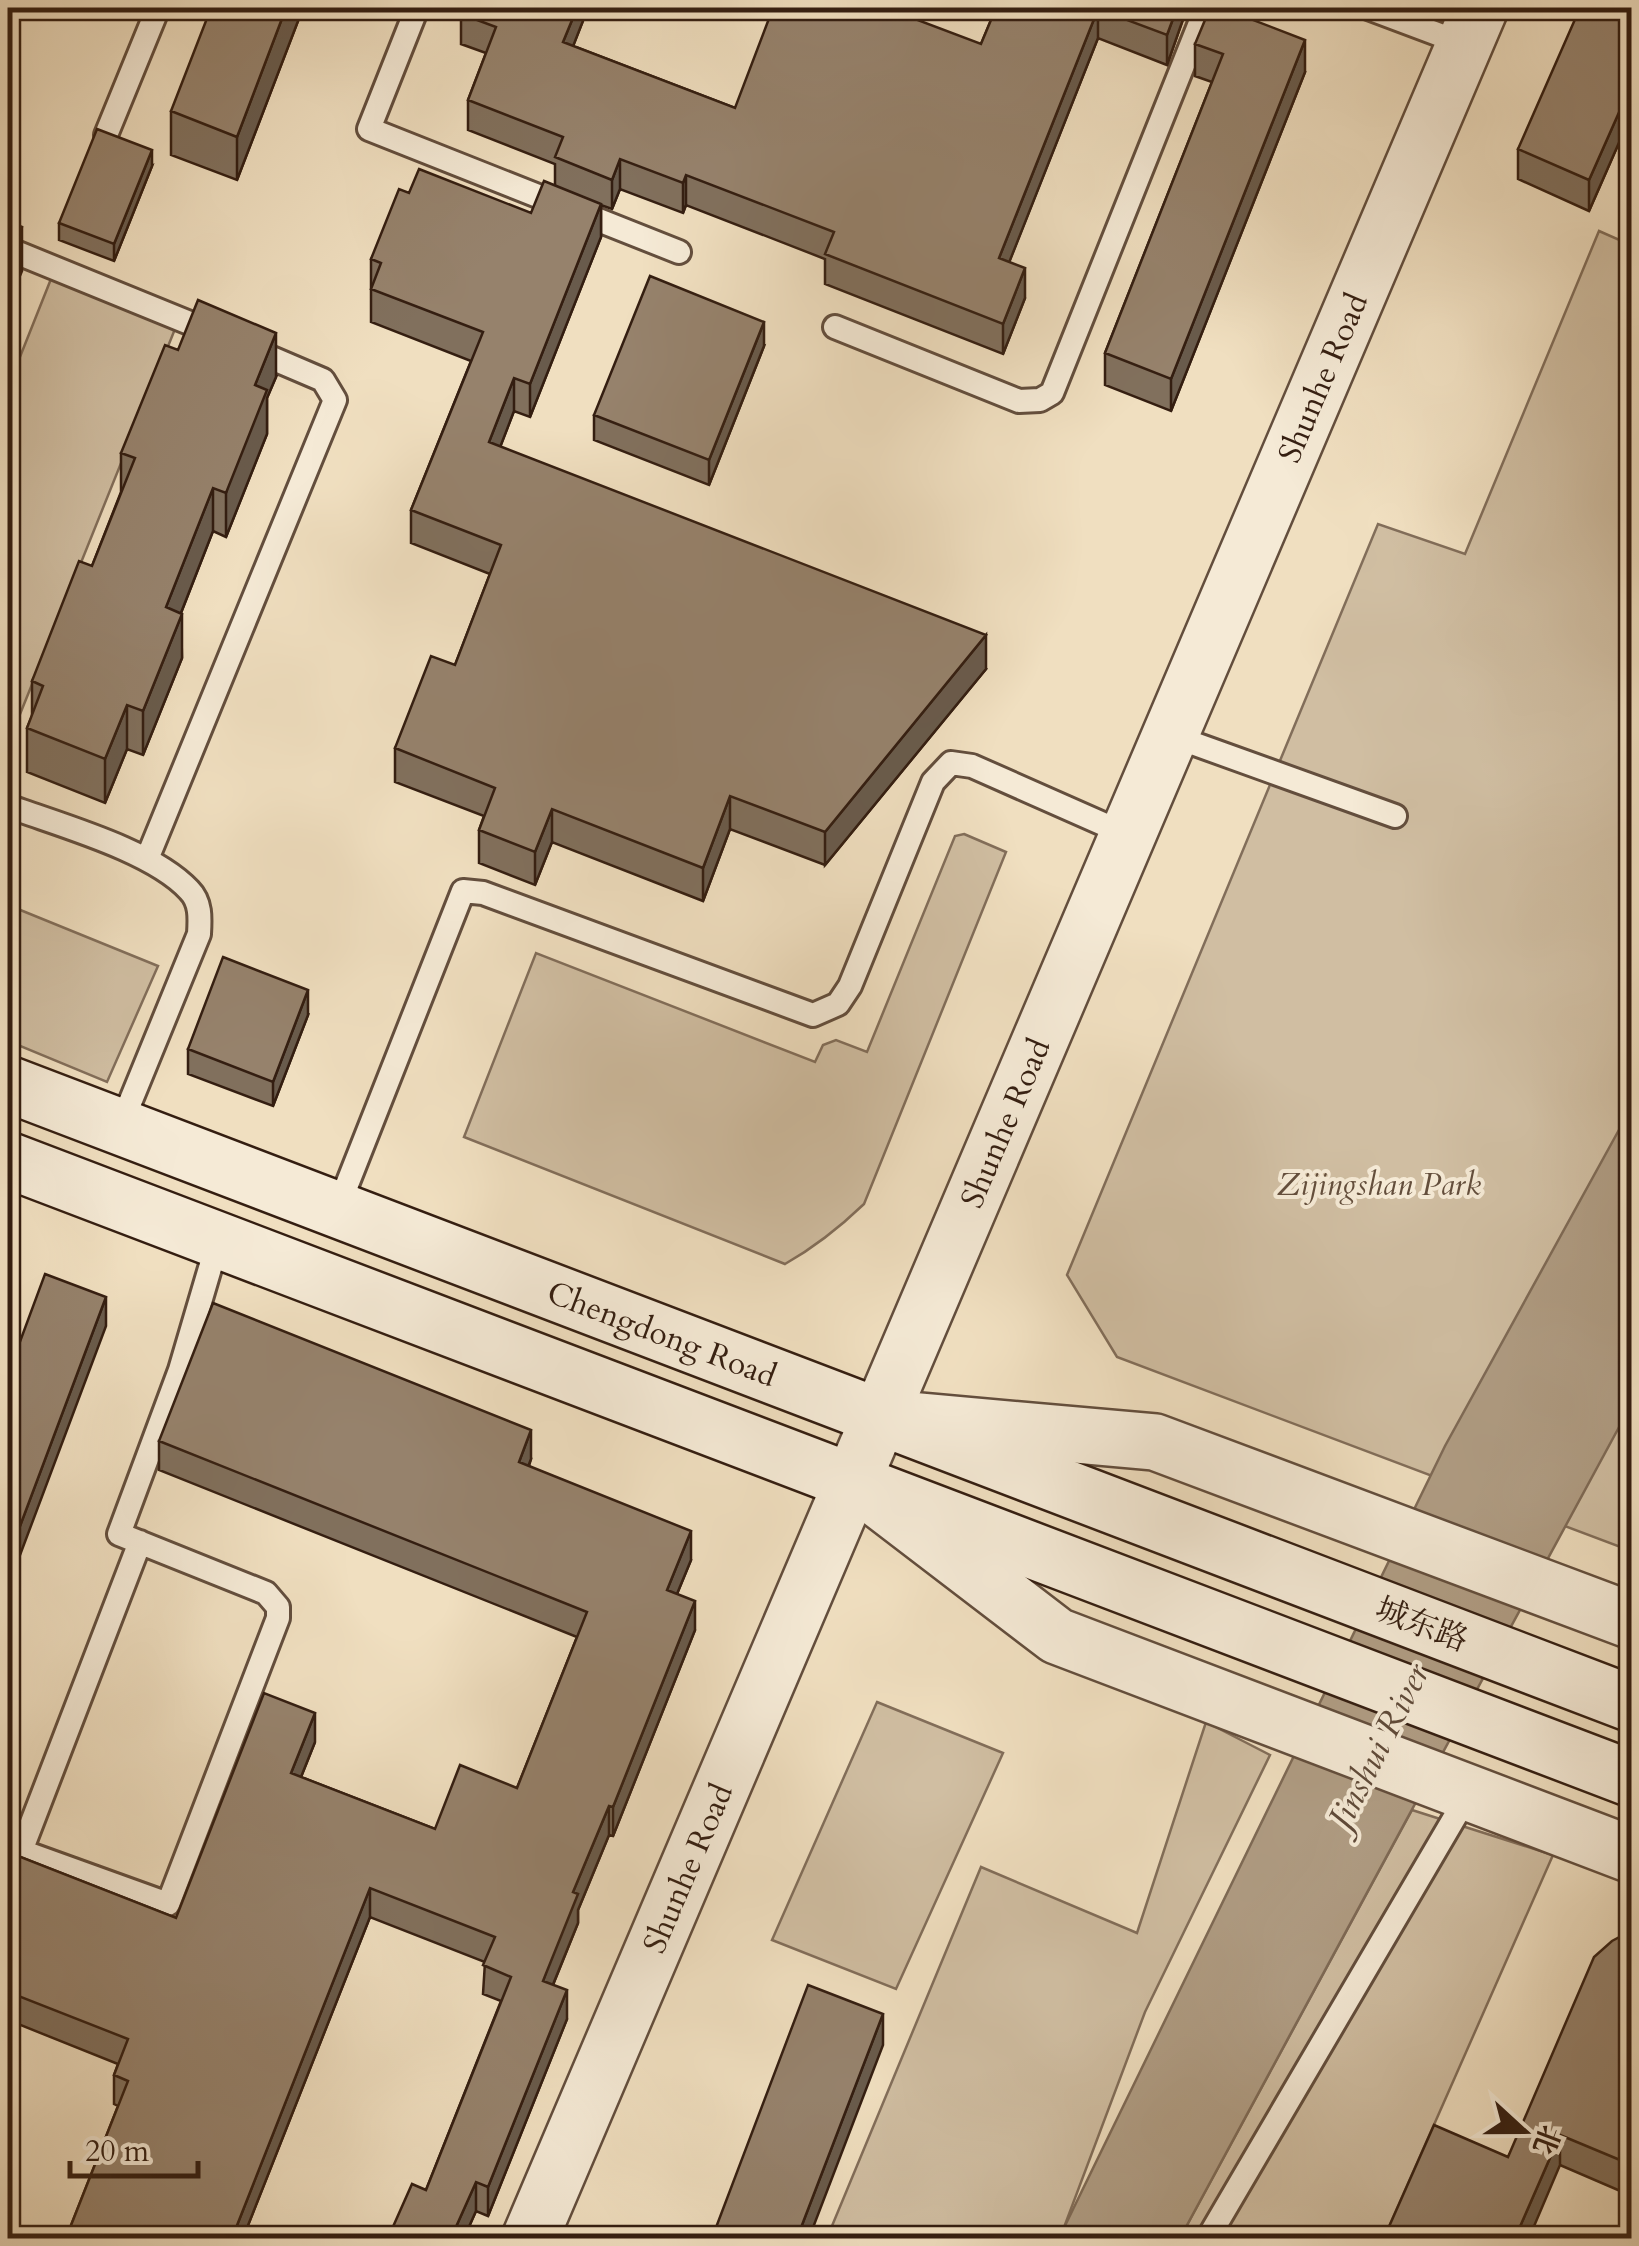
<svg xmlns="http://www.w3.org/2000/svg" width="1639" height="2246" viewBox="0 0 1639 2246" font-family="Cardo,'Noto Serif SC',serif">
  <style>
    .green { fill: #d0bea2; stroke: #826e5a; stroke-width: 2.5 }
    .water { fill: #b09d84; stroke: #7e6a56; stroke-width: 2.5 }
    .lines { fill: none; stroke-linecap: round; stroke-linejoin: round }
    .service-casing { stroke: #634e3d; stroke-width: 28 }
    .tertiary-casing { stroke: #634e3d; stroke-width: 60 }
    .secondary-casing { stroke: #341e11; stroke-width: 60 }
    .service { stroke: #f5ead6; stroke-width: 22 }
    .tertiary { stroke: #f5ead6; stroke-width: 55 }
    .secondary { stroke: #f5ead6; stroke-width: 55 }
    .wall { fill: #81705d; stroke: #341e11; stroke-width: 2.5 }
    .shaded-wall { fill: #695b4c; stroke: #341e11; stroke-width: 2.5 }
    .building { fill: #96826c; stroke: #341e11; stroke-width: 2.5 }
    .labels { text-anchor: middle; stroke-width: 8; stroke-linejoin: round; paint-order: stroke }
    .street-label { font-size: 32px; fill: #341e11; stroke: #f5ead6 }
    .park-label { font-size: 32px; font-style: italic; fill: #634e3c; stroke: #f5ead6 }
    .water-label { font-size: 35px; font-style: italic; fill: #5f4a39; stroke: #f5ead6 }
  </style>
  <rect width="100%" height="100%" fill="#f0dfc0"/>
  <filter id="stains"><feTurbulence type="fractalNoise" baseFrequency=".002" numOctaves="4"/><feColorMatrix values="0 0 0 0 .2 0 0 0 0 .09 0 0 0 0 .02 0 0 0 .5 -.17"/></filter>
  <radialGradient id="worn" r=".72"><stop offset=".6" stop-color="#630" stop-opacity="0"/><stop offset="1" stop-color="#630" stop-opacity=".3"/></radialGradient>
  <path class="green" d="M 1599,231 L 1631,245 L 1631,1551 L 1117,1357 L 1067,1275 L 1378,524 L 1465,554 Z
    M 51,279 L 175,329 L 8,744 L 8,387 Z
    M 964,834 L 1006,852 L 864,1204 C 839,1228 815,1247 785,1264 L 464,1137 L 536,953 L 815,1062 L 823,1045 L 836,1040 L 867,1052 L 955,836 Z
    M 8,905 L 158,966 L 107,1082 L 8,1041 Z
    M 877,1702 L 1003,1753 L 896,1989 L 772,1940 Z
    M 1206,1722 L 1270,1755 L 1145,2012 L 1060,2238 L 827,2238 L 981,1867 L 1137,1933 Z
    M 1412,1810 L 1553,1855 L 1384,2238 L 1180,2238 Z"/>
  <path class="water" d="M 1631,1108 L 1631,1405 L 1180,2238 L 1059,2238 L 1445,1446 Z"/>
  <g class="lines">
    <g class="service-casing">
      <path id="service" d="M 417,8 L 369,129 L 679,252
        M 1368,8 L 1464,44
        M 106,135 L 158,8
        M 8,249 L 214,333
        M 835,327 L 1019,401 L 1040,400 L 1052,393 L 1206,8
        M 1170,735 L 1395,816
        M 8,806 C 59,825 152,850 189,890 C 201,902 200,918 199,934 L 120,1127
        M 147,859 L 335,400 L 323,380 L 248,348
        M 337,1210 L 463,891 L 483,893 L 813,1015 L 838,1004 L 850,986 L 933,782 L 951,763 L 972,766 L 1128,835
        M 140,1542 L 21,1851 L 168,1904 L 278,1618 L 278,1607 L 266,1593 L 119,1534 L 180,1370 L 218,1241
        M 1208,2238 L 1469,1793"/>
    </g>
    <g class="tertiary-casing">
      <g id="tertiary">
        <path d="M 908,1420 L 1155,1442 L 1632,1621"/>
        <path d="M 874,1496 L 1057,1636 L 1632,1855"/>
        <path id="s1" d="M 530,2238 L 1480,8"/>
      </g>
    </g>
    <g class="secondary-casing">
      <g id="secondary">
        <path id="s2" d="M 8,1084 L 1632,1704"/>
        <path d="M 8,1160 L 1632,1779"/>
      </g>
    </g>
    <use href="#service" class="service"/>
    <use href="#tertiary" class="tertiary"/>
    <use href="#secondary" class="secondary"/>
  </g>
  <path class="wall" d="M 303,8 L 237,180 L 171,155 L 171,111 Z
    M 464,8 L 588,8 L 573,46 L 735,108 L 981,44 L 996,8 L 1187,8 L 1167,65 L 1098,38 L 1009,262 L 1025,298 L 1003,354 L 825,284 L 825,259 L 686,205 L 683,213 L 620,189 L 612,209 L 601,205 L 601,237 L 530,417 L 514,411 L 500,447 L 986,669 L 825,865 L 730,829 L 703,901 L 552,842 L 535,885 L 479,863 L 479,830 L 484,816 L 395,782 L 395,748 L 455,665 L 490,574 L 411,543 L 411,510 L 471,361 L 371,322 L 371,259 L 409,193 L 531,213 L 555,186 L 555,164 L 468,130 L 468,100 L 486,53 L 461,44 L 461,14 Z
    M 1632,8 L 1632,113 L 1589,211 L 1518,179 L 1518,149 Z
    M 1195,44 L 1305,72 L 1171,411 L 1105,385 L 1105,353 L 1212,82 L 1195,76 Z
    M 152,166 L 114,261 L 59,240 L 59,223 Z
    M 764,346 L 709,485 L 594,440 L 594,415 Z
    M 276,377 L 267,398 L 267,434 L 226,537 L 213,531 L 181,613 L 182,658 L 143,755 L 127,749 L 105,803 L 27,772 L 27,728 L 32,716 L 32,681 L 92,566 L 121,492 L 121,453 Z
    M 308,1015 L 273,1106 L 188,1074 L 188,1049 Z
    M 159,1441 L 531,1459 L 529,1466 L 691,1560 L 677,1594 L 695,1630 L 613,1836 L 609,1835 L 578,1910 L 578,1923 L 553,1985 L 567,2019 L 488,2216 L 476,2211 L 464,2238 L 388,2238 L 426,2190 L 501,2001 L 483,1994 L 485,1962 L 370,1917 L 243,2238 L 66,2238 L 118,2106 L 114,2104 L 114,2075 L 118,2064 L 8,2020 L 8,1852 L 176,1918 L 315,1742 L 301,1777 L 435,1829 L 517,1788 L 577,1637 L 159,1470 Z
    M 1632,1932 L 1632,2196 L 1560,2165 L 1508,2157 Z"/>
  <path class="shaded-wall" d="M 12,8 L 24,8 L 8,39 L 8,16 Z
    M 286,8 L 303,8 L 237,180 L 237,137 Z
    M 577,8 L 588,8 L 563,72 L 563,42 Z
    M 1177,8 L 1187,8 L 1167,65 L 1167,35 Z
    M 1098,9 L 1098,38 L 999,288 L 999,258 Z
    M 1305,40 L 1305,72 L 1171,411 L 1171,379 Z
    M 1632,83 L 1632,113 L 1589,211 L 1589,180 Z
    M 152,150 L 152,166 L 114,261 L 114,244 Z
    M 620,159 L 620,189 L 612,209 L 612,180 Z
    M 686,175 L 686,205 L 683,213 L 683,183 Z
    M 601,204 L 601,237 L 530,417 L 530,384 Z
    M 22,227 L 22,271 L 14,290 L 14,329 L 8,345 L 8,262 Z
    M 1025,268 L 1025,298 L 1003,354 L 1003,324 Z
    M 764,322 L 764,346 L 709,485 L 709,460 Z
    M 276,333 L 276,377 L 267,398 L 267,434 L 226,537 L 226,493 L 255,385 Z
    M 514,378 L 514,411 L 489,476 L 489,442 Z
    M 213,488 L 213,531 L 166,651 L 166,607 Z
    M 182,614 L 182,658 L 143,755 L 143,711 Z
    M 986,635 L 986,669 L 825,865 L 825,832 Z
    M 127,705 L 127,749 L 105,803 L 105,759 Z
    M 730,796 L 730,829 L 703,901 L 703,868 Z
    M 552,809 L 552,842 L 535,885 L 535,852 Z
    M 308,990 L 308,1015 L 273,1106 L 273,1082 Z
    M 106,1297 L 106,1326 L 8,1587 L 8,1558 Z
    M 531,1430 L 531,1459 L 519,1490 L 519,1462 Z
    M 691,1531 L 691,1560 L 667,1618 L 667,1590 Z
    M 695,1601 L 695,1630 L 613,1836 L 613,1807 Z
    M 315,1713 L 315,1742 L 291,1802 L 291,1773 Z
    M 609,1806 L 609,1835 L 578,1910 L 578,1923 L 543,2009 L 543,1981 L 573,1892 Z
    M 370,1888 L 370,1917 L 243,2238 L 232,2238 Z
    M 567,1990 L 567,2019 L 488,2216 L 488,2187 Z
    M 883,2014 L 883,2045 L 809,2238 L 797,2238 Z
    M 1560,2135 L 1560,2165 L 1529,2238 L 1515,2238 Z
    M 476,2182 L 476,2211 L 464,2238 L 451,2238 Z"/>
  <path class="building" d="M 211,8 L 286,8 L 237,137 L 171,111 Z
    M 464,8 L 577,8 L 563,42 L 735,108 L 773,8 L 886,8 L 981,44 L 996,8 L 1177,8 L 1167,35 L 1098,9 L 999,258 L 1025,268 L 1003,324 L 825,254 L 834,232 L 686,175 L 683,183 L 620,159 L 612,180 L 555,157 L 563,137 L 468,100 L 496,27 L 461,14 Z
    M 1210,8 L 1222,8 L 1305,40 L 1171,379 L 1105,353 L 1223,54 L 1195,44 Z
    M 1580,8 L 1632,8 L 1632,83 L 1589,180 L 1518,149 Z
    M 97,129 L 152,150 L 114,244 L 59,223 Z
    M 419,169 L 531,213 L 544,181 L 601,204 L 530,384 L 514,378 L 489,442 L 986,635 L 825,832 L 730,796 L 703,868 L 552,809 L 535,852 L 479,830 L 495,788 L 395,748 L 431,656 L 455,665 L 501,545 L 411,510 L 483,332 L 371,289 L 381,263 L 371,259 L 399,189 L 409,193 Z
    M 8,221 L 22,227 L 8,262 Z
    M 650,276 L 764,322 L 709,460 L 594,415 Z
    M 8,282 L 14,285 L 8,301 Z
    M 198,300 L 276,333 L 255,385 L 267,390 L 226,493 L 213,488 L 166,607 L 182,614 L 143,711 L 127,705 L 105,759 L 27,728 L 43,686 L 32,681 L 79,561 L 92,566 L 135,458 L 121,453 L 165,345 L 178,350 Z
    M 223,957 L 308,990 L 273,1082 L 188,1049 Z
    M 45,1274 L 106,1297 L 8,1558 L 8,1374 Z
    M 213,1303 L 531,1430 L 519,1462 L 691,1531 L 667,1590 L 695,1601 L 613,1807 L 609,1806 L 573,1892 L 578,1894 L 543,1981 L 567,1990 L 488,2187 L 476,2182 L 451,2238 L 388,2238 L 412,2184 L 426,2190 L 511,1977 L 483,1965 L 495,1937 L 370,1888 L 232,2238 L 66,2238 L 128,2081 L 114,2075 L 128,2039 L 8,1992 L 8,1852 L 176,1918 L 264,1693 L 315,1713 L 291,1773 L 435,1829 L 460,1765 L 517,1788 L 587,1612 L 159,1441 Z
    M 1629,1932 L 1632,1932 L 1632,2165 L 1560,2135 L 1515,2238 L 1384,2238 L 1434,2125 L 1508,2157 L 1594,1957 L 1612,1941 Z
    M 808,1985 L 883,2014 L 797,2238 L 712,2238 Z"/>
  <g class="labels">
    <g class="street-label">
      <text dy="11" stroke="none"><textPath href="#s1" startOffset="2022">Shunhe Road</textPath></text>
      <text dy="11" stroke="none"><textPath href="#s1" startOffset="1212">Shunhe Road</textPath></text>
      <text dy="11" stroke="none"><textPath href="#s2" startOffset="700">Chengdong Road</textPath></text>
      <text transform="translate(1422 1624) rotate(21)" y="11">城东路</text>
      <text dy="11" stroke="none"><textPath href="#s1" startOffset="402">Shunhe Road</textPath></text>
    </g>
    <g class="park-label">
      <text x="1379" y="1195">Zijingshan Park</text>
    </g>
    <g class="water-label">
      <text transform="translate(1378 1746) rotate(-63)" y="12">Jinshui River</text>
    </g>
  </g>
  <rect width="1639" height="2246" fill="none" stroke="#f0dfc0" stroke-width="40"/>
  <rect x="10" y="10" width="1619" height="2226" fill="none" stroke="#341e11" stroke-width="5"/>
  <rect x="20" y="20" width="1599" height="2206" fill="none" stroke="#341e11" stroke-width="2.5"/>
  <g transform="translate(1524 2131) rotate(111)" stroke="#f5ead6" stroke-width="8" paint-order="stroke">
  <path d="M0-8L18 38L0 25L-18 38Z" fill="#341e11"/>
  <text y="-15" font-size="28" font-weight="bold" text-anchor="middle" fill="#341e11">北</text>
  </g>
  <path d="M70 2161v15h128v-15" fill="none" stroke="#341e11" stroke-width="5"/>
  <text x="85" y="2161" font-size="30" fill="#341e11" stroke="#f5ead6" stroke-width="8" paint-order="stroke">20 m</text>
  <rect width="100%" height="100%" filter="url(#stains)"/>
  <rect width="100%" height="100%" fill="url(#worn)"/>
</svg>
